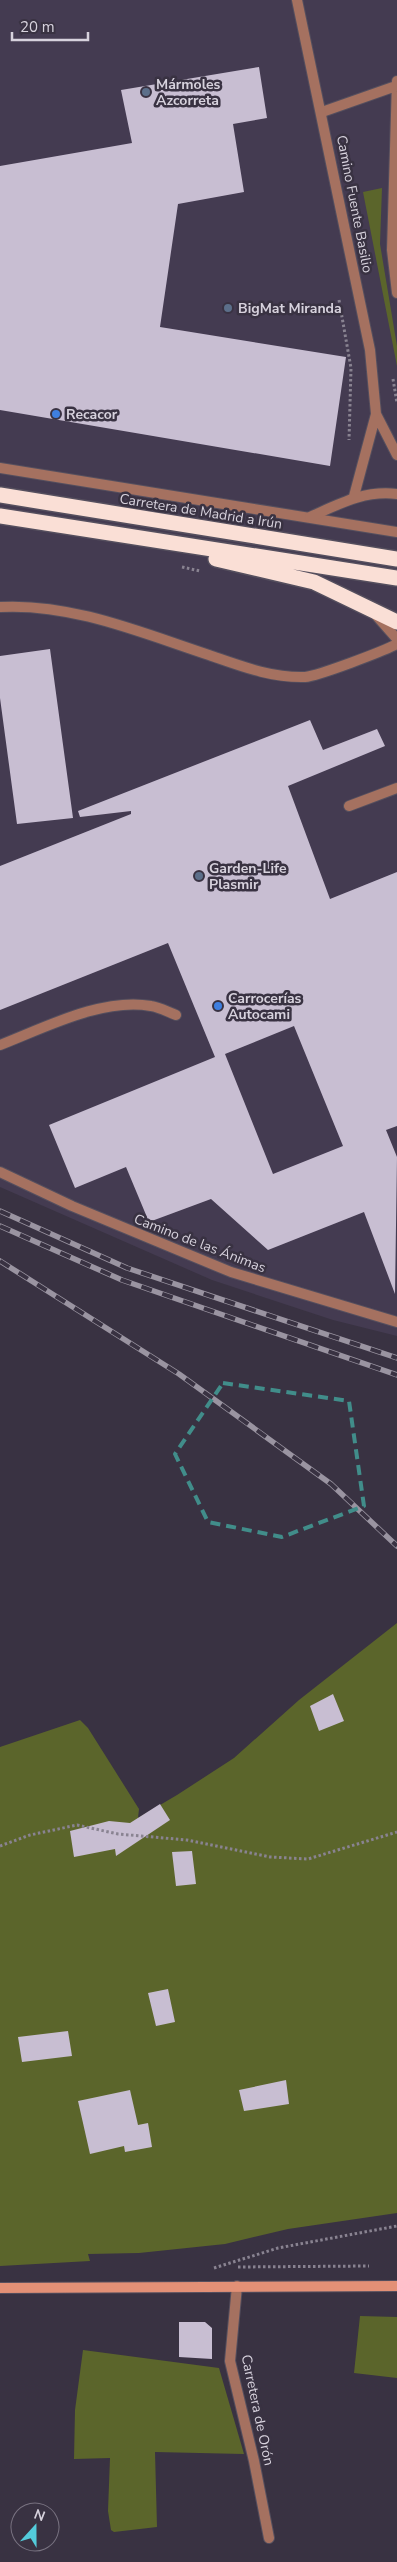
<svg xmlns="http://www.w3.org/2000/svg" width="397" height="2562" viewBox="0 0 397 2562" font-family="'Nunito Sans',sans-serif">
  <style>
    .built { fill: #443b51 }
    .green { fill: #5b652b }
    .building { fill: #c8bed2; fill-rule: evenodd }
    .lines { fill: none; stroke-linecap: round; stroke-linejoin: round }
    .lane-casing { stroke: #554f5e; stroke-width: 12 }
    .street-casing { stroke: #554f5e; stroke-width: 12 }
    .secondary-casing { stroke: #554f5e; stroke-width: 12 }
    .highway-casing { stroke: #554f5e; stroke-width: 18 }
    .path { stroke: #898391; stroke-width: 3; stroke-dasharray: 2.5 2.5; stroke-linecap: butt }
    .lane { stroke: #a57160; stroke-width: 10 }
    .street { stroke: #a57160; stroke-width: 10 }
    .secondary { stroke: #e39076; stroke-width: 10 }
    .highway { stroke: #fadfd6; stroke-width: 15 }
    .rail-casing { stroke: #9a94a1; stroke-width: 5.5 }
    .rail { stroke: #393242; stroke-width: 4; stroke-dasharray: 11; stroke-linecap: butt }
    .marked { fill: none; stroke: #418d8a; stroke-width: 4; stroke-dasharray: 10 6; stroke-linejoin: round }
    .service-dot { fill: #5c6f8a; stroke: #393242; stroke-width: 2 }
    .shop-dot { fill: #3f7fe0; stroke: #393242; stroke-width: 2 }
    .labels { text-anchor: middle; stroke-width: 5; stroke-linejoin: round; paint-order: stroke }
    .poi-label { font-size: 14px; font-weight: bold; fill: #d7d2dd; stroke: #393242; text-anchor: start }
    .street-label { font-size: 14px; fill: #d7d2dd; stroke: #393242 }
  </style>
  <rect width="100%" height="100%" fill="#393242"/>
  <path class="built" d="M 0,0 L 397,0 L 397,1336 L 333,1320 L 212,1280 L 0,1187 Z"/>
  <path class="green" d="M 382,188 L 380,244 L 397,346 L 397,366 L 363,192 Z
    M 397,1623 L 397,2213 L 288,2229 L 225,2244 L 139,2253 L 88,2254 L 90,2261 L 0,2266 L 0,1747 L 80,1720 L 88,1728 L 139,1809 L 138,1818 L 177,1795 L 234,1758 L 299,1700 Z
    M 360,2316 L 397,2317 L 397,2378 L 354,2373 Z
    M 83,2350 L 219,2368 L 244,2454 L 155,2452 L 157,2527 L 114,2532 L 111,2530 L 108,2511 L 110,2458 L 74,2459 L 75,2410 Z"/>
  <path class="building" d="M 259,67 L 267,118 L 233,124 L 244,192 L 178,204 L 160,327 L 346,357 L 330,466 L 0,410 L 0,166 L 132,143 L 121,90 Z
    M 50,649 L 73,818 L 17,824 L 0,698 L 0,656 Z
    M 310,720 L 323,750 L 377,729 L 385,746 L 288,786 L 330,899 L 397,872 L 397,1126 L 386,1130 L 397,1157 L 395,1294 L 364,1212 L 268,1250 L 211,1199 L 149,1222 L 126,1167 L 75,1188 L 49,1125 L 215,1057 L 168,943 L 0,1010 L 0,866 L 131,814 L 131,811 L 80,817 L 78,811 ZM 294,1026 L 343,1146 L 273,1174 L 225,1054 Z
    M 333,1694 L 344,1721 L 319,1731 L 310,1706 Z
    M 160,1804 L 170,1820 L 116,1856 L 115,1849 L 74,1857 L 70,1831 L 109,1821 L 130,1823 Z
    M 192,1851 L 196,1884 L 176,1886 L 172,1852 Z
    M 168,1989 L 175,2022 L 156,2026 L 148,1993 Z
    M 68,2031 L 72,2056 L 22,2062 L 18,2037 Z
    M 286,2080 L 289,2104 L 244,2111 L 239,2090 Z
    M 130,2090 L 138,2125 L 148,2123 L 152,2147 L 125,2152 L 124,2146 L 90,2154 L 78,2101 Z
    M 179,2322 L 205,2322 L 212,2328 L 212,2359 L 179,2357 Z"/>
  <g class="lines">
    <g class="lane-casing">
      <path id="lane" d="M 397,81 L 392,250 L 397,293
        M 322,112 L 396,86
        M 0,468 L 397,532
        M 0,607 C 72,603 142,633 209,655 C 241,666 271,678 305,677 C 318,676 384,651 397,644
        M 349,806 L 397,788
        M 0,1045 C 44,1028 103,997 151,1006 C 159,1007 168,1012 176,1015
        M 237,2286 L 230,2361 L 254,2461 L 269,2538"/>
    </g>
    <g class="street-casing">
      <path id="street" d="M 297,0 L 370,350 L 376,414 L 354,496
        M 376,414 L 397,455
        M 310,517 C 339,504 364,490 397,494
        M 375,614 L 397,639
        M 0,1172 L 72,1206 L 231,1272 L 397,1322"/>
    </g>
    <g class="secondary-casing">
      <path id="secondary" d="M 0,2288 L 397,2286"/>
    </g>
    <g class="highway-casing">
      <path id="highway" d="M 0,495 L 397,559
        M 0,516 L 397,578
        M 216,559 L 314,582 L 397,622"/>
    </g>
    <path class="path" d="M 339,300 L 351,368 L 349,440
      M 393,379 L 397,403
      M 182,567 L 200,571
      M 0,1846 L 30,1835 L 77,1825 L 118,1834 L 187,1840 L 270,1857 L 308,1859 L 397,1832
      M 238,2267 L 369,2266
      M 214,2268 L 278,2248 L 397,2226"/>
    <use href="#lane" class="lane"/>
    <use href="#street" class="street"/>
    <use href="#secondary" class="secondary"/>
    <use href="#highway" class="highway"/>
    <g class="rail-casing">
      <path id="rail" d="M 0,1211 L 127,1268 L 397,1358
        M 0,1226 L 122,1280 L 397,1375
        M 0,1261 L 179,1374 L 331,1484 L 397,1546"/>
    </g>
    <use href="#rail" class="rail"/>
  </g>
  <path class="marked" d="M 223,1383 L 349,1401 L 364,1506 L 282,1537 L 208,1522 L 175,1454 Z"/>
  <g class="service-dot">
    <circle cx="146" cy="92" r="5"/>
    <circle cx="228" cy="308" r="5"/>
    <circle cx="199" cy="876" r="5"/>
  </g>
  <g class="shop-dot">
    <circle cx="56" cy="414" r="5"/>
    <circle cx="218" cy="1006" r="5"/>
  </g>
  <g class="labels">
    <g class="poi-label">
      <text x="156" y="89">Mármoles<tspan x="156" dy="16">Azcorreta</tspan></text>
      <text x="238" y="313">BigMat Miranda</text>
      <text x="66" y="419">Recacor</text>
      <text x="209" y="873">Garden-Life<tspan x="209" dy="16">Plasmir</tspan></text>
      <text x="228" y="1003">Carrocerías<tspan x="228" dy="16">Autocami</tspan></text>
    </g>
    <g class="street-label">
      <text transform="translate(355 204) rotate(79)" y="5">Camino Fuente Basilio</text>
      <text transform="translate(201 511) rotate(9)" y="5">Carretera de Madrid a Irún</text>
      <text transform="translate(200 1243) rotate(21)" y="5">Camino de las Ánimas</text>
      <text transform="translate(258 2410) rotate(78)" y="5">Carretera de Orón</text>
    </g>
  </g>
  <g transform="translate(35 2527) rotate(21)"><circle r="24" fill="#393242" stroke="#787280"/>
  <path d="M0-4L9 19L0 12L-9 19Z" fill="#53cbdb"/>
  <text y="-8" font-size="14" font-weight="bold" text-anchor="middle" fill="#d7d2dd">N</text>
  </g>
  <path d="M12 32v8h76v-8" fill="none" stroke="#d7d2dd" stroke-width="2.5"/>
  <text x="20" y="32" font-size="15" fill="#d7d2dd" stroke="#393242" stroke-width="4" paint-order="stroke">20 m</text>
</svg>
